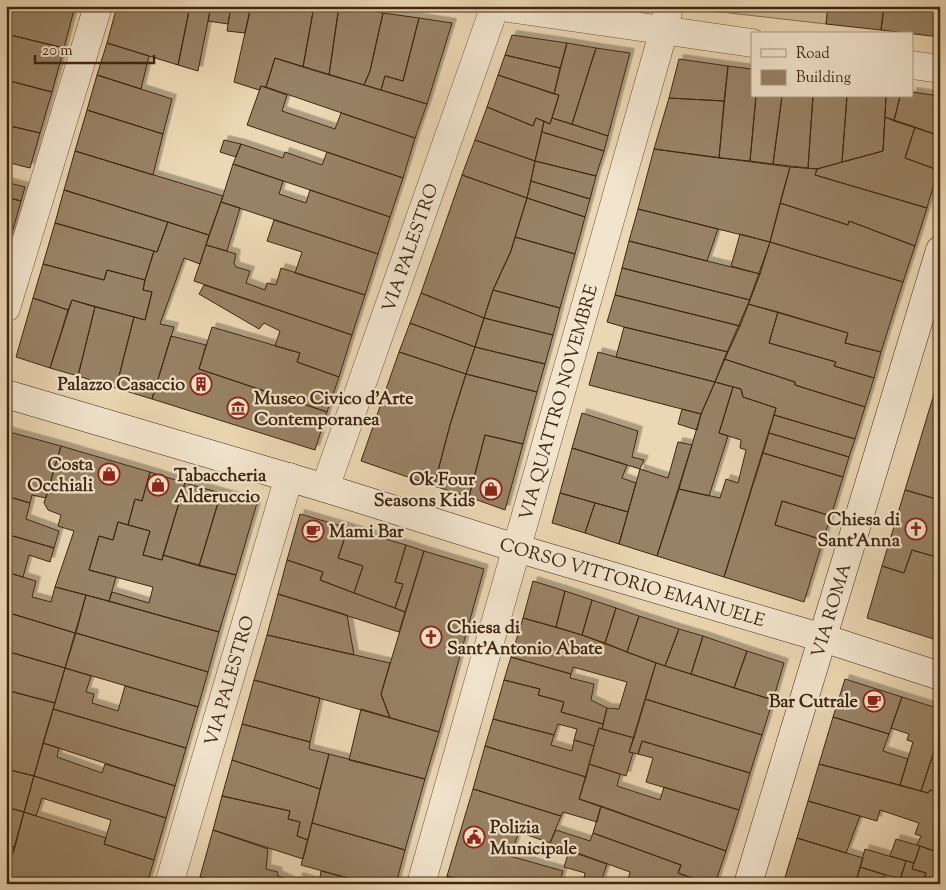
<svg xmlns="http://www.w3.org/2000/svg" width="946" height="890" viewBox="0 0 946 890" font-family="'Sorts Mill Goudy',serif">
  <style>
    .green { fill: #ceb997; stroke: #867054 }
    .building { fill: #988265; stroke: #3f2611; filter: url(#shadow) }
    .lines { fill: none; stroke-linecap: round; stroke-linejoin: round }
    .minor-casing { stroke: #6a523a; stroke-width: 29 }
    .secondary-casing { stroke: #3f2611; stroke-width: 29 }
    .minor { stroke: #f2e5ce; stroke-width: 28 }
    .secondary { stroke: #f2e5ce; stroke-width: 28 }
    .labels { text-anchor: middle; stroke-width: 4.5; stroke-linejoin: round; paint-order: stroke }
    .street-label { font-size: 18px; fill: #3f2611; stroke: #f2e5ce }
    .poi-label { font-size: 18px; font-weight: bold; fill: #3f2611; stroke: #f2e5ce; text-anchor: end }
  </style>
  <defs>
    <filter id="shadow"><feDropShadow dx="4.5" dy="-4.5" stdDeviation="0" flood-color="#0004"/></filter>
  </defs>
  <rect width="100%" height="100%" fill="#ebd7b3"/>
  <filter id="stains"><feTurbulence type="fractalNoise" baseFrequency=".004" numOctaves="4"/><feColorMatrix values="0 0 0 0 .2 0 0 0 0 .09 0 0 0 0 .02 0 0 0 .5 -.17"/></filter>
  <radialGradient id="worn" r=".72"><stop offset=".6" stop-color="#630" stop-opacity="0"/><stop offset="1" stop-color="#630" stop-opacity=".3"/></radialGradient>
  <path class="green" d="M 722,6 L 828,6 L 826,24 L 721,12 Z"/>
  <path class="building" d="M 6,6 L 59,6 L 74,10 L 64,48 L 6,34 Z
    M 117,6 L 190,6 L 178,65 L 107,43 Z
    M 190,6 L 211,6 L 198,71 L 178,65 Z
    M 211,6 L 231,6 L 228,24 L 208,21 Z
    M 231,6 L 251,6 L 245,33 L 227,31 Z
    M 251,6 L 314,6 L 303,67 L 275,58 L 266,87 L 261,86 L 259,90 L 234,82 Z
    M 314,6 L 339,6 L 329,75 L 303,67 Z
    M 339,6 L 383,13 L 370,71 L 364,85 L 329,75 Z
    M 701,6 L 722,6 L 721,12 L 700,10 Z
    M 828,6 L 884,6 L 881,30 L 826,24 Z
    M 884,6 L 940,6 L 940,37 L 881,30 Z
    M 383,13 L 419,18 L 403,81 L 385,76 L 381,90 L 364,85 L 370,71 Z
    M 419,18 L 452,23 L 427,104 L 381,90 L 385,76 L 403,81 Z
    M 6,34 L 64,48 L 52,92 L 6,80 Z
    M 512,35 L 567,43 L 560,68 L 505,55 Z
    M 107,43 L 149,56 L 141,89 L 97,75 Z
    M 567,43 L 596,48 L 572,124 L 552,118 L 559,95 L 554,94 Z
    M 596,48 L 630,53 L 608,136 L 572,124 Z
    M 505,55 L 560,68 L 554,94 L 498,75 Z
    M 275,58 L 427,104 L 415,138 L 266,87 Z
    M 679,59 L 728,66 L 724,101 L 669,98 Z
    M 728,66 L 752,69 L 752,96 L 756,96 L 750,161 L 719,158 Z
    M 97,75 L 172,99 L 163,134 L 87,110 Z
    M 498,75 L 559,95 L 550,124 L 536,118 L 533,126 L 487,107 Z
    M 6,80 L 52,92 L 40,133 L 6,125 Z
    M 261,86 L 287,95 L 282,111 L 335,129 L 341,113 L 415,138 L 403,178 L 247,125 Z
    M 912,92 L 940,96 L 940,136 L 894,121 L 900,96 L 912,96 Z
    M 756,96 L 782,96 L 773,164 L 750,161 Z
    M 782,96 L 813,96 L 808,168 L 773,164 Z
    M 813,96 L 847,96 L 842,162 L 817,169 L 808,168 Z
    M 847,96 L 886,96 L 883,151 L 842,162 Z
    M 886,96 L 900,96 L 894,121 L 885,117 Z
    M 669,98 L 724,101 L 719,158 L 654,149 Z
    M 487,107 L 533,126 L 536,118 L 544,121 L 535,161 L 475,140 Z
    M 87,110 L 163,134 L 153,175 L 75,151 Z
    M 885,117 L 915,127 L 905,158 L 938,170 L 927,208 L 815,175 L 817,169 L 883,151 Z
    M 552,118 L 608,136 L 604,151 L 542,132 L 544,121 L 550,124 Z
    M 6,125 L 40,133 L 30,168 L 6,162 Z
    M 915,127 L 940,136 L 940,165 L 938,170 L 905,158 Z
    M 542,132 L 604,151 L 596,176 L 535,161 Z
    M 224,140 L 241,144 L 236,157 L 220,152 Z
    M 475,140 L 535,161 L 527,198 L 462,175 Z
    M 241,144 L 283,158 L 285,152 L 322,165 L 327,152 L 403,178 L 390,217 L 233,164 Z
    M 654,149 L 790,167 L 770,242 L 638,209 Z
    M 75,151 L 223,196 L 209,235 L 64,190 Z
    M 535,161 L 596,176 L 590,199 L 531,181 Z
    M 233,164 L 283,181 L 279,194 L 306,203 L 310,190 L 390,217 L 378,254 L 221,202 Z
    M 790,167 L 817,169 L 815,175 L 927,208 L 915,246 L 849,221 L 848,225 L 780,203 Z
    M 462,175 L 527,198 L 511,251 L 493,290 L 484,318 L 421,293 Z
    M 531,181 L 590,199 L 585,217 L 527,198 Z
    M 6,182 L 25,187 L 21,201 L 6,197 Z
    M 64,190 L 168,222 L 157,252 L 55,223 Z
    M 6,197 L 21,201 L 10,240 L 6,239 Z
    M 527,198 L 585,217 L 575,254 L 515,237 Z
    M 221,202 L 240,208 L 227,251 L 206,245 Z
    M 780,203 L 848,225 L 849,221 L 915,246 L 903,282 L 770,242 Z
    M 638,209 L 718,229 L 707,261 L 629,241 Z
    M 274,220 L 378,254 L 365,295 L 295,273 L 302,252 L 267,241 Z
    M 168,222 L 209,235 L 200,264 L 184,258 L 160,324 L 174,327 L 152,399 L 116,388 L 134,317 L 145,320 L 152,292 L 143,290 L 145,280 L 154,251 L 157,252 Z
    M 55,223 L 154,251 L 145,280 L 107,270 L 104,280 L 43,264 Z
    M 740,234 L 770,242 L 760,274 L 731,266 Z
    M 515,237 L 575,254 L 560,308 L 493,290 L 511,251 Z
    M 629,241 L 707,261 L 760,274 L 750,300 L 622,268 Z
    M 770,242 L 903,282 L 881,352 L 845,343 L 848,333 L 748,304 Z
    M 206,245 L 236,254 L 234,263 L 236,267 L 250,271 L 246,283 L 265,290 L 267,283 L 276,285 L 281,268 L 365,295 L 352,335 L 194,281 Z
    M 43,264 L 104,280 L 107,270 L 145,280 L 143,290 L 152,292 L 145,320 L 72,300 L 68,310 L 33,298 Z
    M 622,268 L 750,300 L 740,326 L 615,295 Z
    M 204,285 L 352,335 L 339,377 L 297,362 L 300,353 L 275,346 L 280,331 L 264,323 L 259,329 L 199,294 Z
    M 493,290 L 560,308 L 553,335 L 484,318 Z
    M 421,293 L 484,318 L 475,347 L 410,323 Z
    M 615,295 L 740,326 L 728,352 L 624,327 L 607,322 Z
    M 33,298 L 68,310 L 50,368 L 16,357 Z
    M 72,300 L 95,307 L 78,376 L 50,368 Z
    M 748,304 L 778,312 L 769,343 L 836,362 L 834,366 L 874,378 L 865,407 L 795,385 L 795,382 L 724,359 Z
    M 95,307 L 134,317 L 116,388 L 78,376 Z
    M 778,312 L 848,333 L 845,343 L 881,352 L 874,378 L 834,366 L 836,362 L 769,343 Z
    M 484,318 L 553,335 L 545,364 L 475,347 Z
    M 410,323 L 475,347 L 466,374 L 399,352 Z
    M 212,327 L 300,353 L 297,362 L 339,377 L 327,412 L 199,369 Z
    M 624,327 L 728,352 L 715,382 L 616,357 Z
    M 171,336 L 206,345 L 199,369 L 327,412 L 315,450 L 152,399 Z
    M 475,347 L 545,364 L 537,392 L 466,374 Z
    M 399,352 L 466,374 L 450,425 L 434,486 L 361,461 Z
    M 598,352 L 616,357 L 715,382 L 701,414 L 589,385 Z
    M 724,359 L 795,382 L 795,385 L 865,407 L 855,439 L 774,415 L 776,408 L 743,397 L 741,389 L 715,382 Z
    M 466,374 L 537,392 L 523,444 L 485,435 L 469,497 L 434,486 L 450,425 Z
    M 715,382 L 733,387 L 719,433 L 728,436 L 709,496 L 679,489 L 701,414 Z
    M 937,384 L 940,385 L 940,500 L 905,490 Z
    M 733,387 L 741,389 L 743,397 L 776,408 L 724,577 L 657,556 L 679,489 L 720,498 L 726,479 L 738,483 L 746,450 L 740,448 L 741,440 L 719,433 Z
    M 682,409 L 701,414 L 697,430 L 678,424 Z
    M 582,413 L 638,431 L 632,457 L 644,460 L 640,469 L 572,448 Z
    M 774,415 L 855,439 L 849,457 L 769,433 Z
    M 6,431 L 61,446 L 46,498 L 32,495 L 30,503 L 6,496 Z
    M 769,433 L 849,457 L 843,477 L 763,453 Z
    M 485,435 L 523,444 L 505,510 L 469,497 Z
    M 678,442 L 692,445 L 657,556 L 619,544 L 640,469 L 668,478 Z
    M 61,446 L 150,472 L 142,501 L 135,499 L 128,525 L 118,522 L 113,540 L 99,536 L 89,570 L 116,577 L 109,601 L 55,587 L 74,531 L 58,526 L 61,515 L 48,510 L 44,503 Z
    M 572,448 L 627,465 L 622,478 L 636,483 L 628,512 L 560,493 Z
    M 763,453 L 843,477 L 831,516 L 782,501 L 775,525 L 823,540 L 804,602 L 724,577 Z
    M 150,472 L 185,483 L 162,560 L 143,555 L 150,531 L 128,525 L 135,499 L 142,501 Z
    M 185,483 L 221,493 L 199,566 L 163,555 Z
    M 905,490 L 940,500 L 940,558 L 912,550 L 904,573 L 882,566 Z
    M 221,493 L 257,503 L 236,575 L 199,566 Z
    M 560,493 L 595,503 L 585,533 L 552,523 Z
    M 6,496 L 30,503 L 26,519 L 59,531 L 54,548 L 6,534 Z
    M 782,501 L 831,516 L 823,540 L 775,525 Z
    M 595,503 L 628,512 L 619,544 L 585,533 Z
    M 300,514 L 348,528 L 338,558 L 363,566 L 354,593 L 320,580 L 323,572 L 287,560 Z
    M 118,522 L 150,531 L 143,555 L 162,560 L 163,555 L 236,575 L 219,632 L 109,601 L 112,592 L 149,603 L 153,587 L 89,570 L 99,536 L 113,540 Z
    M 348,528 L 406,545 L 395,582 L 403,584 L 395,608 L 354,593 L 363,566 L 338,558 Z
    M 6,534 L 54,548 L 50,562 L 29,555 L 23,577 L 6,572 Z
    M 406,545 L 424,551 L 405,612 L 395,608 L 403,584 L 395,582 Z
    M 912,550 L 940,558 L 940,641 L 867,618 L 882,566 L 904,573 Z
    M 424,551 L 484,569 L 439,732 L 390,718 L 381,694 Z
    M 287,560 L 323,572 L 320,580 L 405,612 L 399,632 L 278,594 Z
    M 6,572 L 36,581 L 32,597 L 51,602 L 55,587 L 86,595 L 75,633 L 6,612 Z
    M 533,581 L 565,591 L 556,627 L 523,618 Z
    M 565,591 L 592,600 L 582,635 L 556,627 Z
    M 278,594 L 347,615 L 354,655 L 267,635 Z
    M 86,595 L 219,632 L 208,672 L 76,633 Z
    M 592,600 L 616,608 L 605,643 L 582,635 Z
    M 616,608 L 639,616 L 627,652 L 605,643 Z
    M 6,612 L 75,633 L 65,668 L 6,651 Z
    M 639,616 L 679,629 L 665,666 L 627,652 Z
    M 523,618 L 582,635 L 656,663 L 634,738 L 602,729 L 607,708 L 619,709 L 627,682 L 573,667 L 571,674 L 511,657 Z
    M 679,629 L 703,636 L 691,674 L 665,666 Z
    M 76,633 L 208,672 L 198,707 L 65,668 Z
    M 267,635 L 390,663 L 381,694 L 390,718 L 254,680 Z
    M 703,636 L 747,651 L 734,688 L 691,674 Z
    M 6,651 L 65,668 L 55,703 L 6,690 Z
    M 747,651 L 784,663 L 773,700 L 734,688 Z
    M 511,657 L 571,674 L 570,678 L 594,684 L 591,700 L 607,708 L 603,724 L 561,712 L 564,702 L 538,695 L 540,689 L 504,680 Z
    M 656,663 L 773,700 L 762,735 L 645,699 Z
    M 65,668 L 91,676 L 86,692 L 94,694 L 92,703 L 118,711 L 125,686 L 198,707 L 186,748 L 53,709 Z
    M 845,679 L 902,697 L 889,734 L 833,717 Z
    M 254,680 L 320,698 L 310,742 L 242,724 Z
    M 504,680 L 540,689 L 538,695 L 564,702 L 561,712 L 603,724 L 602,729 L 599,728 L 594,746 L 574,740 L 577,729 L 558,724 L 554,735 L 493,719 Z
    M 6,690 L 55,703 L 34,776 L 6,769 Z
    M 902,697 L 940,709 L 940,733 L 921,791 L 900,785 L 913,742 L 907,740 L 909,734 L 891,728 Z
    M 645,699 L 762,735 L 750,773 L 642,741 L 638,754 L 629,752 Z
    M 53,709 L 186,748 L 175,786 L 43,743 Z
    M 361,709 L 439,732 L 425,779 L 349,760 Z
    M 833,717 L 889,734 L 883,751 L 908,759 L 900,785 L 819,764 Z
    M 493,719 L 554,735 L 551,745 L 572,751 L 574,740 L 594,746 L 586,777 L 485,746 Z
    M 242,724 L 310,742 L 309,749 L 329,754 L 320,789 L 232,760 Z
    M 599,728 L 634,738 L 629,752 L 633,753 L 626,776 L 589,764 Z
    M 940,733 L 940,792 L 930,790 L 928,793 L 921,791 Z
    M 642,741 L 750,773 L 739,810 L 646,782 L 653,758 L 638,754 Z
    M 43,743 L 59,748 L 57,757 L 102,773 L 105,764 L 175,786 L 166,818 L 34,776 Z
    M 485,746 L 586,777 L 579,799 L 601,806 L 597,822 L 563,812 L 561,816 L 473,789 Z
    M 329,754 L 425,779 L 405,850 L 312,823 Z
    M 232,760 L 320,789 L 308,840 L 297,836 L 300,822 L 288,819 L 290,811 L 222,796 Z
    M 589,764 L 620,774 L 617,786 L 660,800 L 664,787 L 739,810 L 726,851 L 579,799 Z
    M 819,764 L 928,793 L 930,790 L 940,792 L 940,853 L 917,845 L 921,836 L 915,834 L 919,823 L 880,810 L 877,821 L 808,801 Z
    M 6,769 L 34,776 L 24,812 L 6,807 Z
    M 34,776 L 166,818 L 154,860 L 104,844 L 111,820 L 42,798 L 36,816 L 24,812 Z
    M 473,789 L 561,816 L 550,843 L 519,832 L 510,856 L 563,871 L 559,884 L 475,884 L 447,876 Z
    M 222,796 L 290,811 L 288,819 L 300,822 L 297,836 L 308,840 L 303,859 L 213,830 Z
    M 808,801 L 860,816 L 846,853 L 797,838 Z
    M 601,806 L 726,851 L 715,884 L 709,884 L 678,873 L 681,865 L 593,833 Z
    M 6,807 L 24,812 L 15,847 L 6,845 Z
    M 24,812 L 106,838 L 104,844 L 154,860 L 147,884 L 6,884 L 6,876 Z
    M 312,823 L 405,850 L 396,884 L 370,884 L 301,865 Z
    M 213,830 L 268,849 L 266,869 L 278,872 L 277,875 L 297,884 L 224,884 L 200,877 Z
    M 556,830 L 590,841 L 593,833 L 681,865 L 678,873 L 709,884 L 629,884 L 627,883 L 630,872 L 550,843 Z
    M 797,838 L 863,858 L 855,884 L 783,884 Z
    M 896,839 L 920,846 L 914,863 L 890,856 Z
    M 6,845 L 15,847 L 6,876 Z
    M 920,846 L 940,853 L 940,883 L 924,877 L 926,873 L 912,869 Z
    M 865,849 L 906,861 L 900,879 L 860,867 Z
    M 569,851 L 607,864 L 601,882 L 607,884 L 587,884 L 588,879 L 584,878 L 585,873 L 564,867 Z
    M 906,861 L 914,863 L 912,869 L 926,873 L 923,884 L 899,884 Z
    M 860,867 L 885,875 L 882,884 L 855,884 Z
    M 321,871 L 370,884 L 297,884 L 298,877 L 319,883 Z
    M 447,876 L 475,884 L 445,884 Z
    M 200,877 L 224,884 L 198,884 Z"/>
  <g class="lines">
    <g class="minor-casing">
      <g id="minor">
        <path d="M 496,6 L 752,43"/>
        <path d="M 912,65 L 940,69"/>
        <path d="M 6,308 L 98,6"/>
        <path id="s1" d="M 325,488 L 495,6"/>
        <path id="s2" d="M 169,884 L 289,477"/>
        <path id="s3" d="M 421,884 L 664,30 L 669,6"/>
      </g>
    </g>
    <g class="secondary-casing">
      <g id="secondary">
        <path id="s4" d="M 6,394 L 325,488 L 516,548 L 823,638 L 940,676"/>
        <path id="s5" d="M 748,884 L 940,250"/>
      </g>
    </g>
    <use href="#minor" class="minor"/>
    <use href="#secondary" class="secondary"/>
  </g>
  <defs>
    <g id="building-ring" transform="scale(1.125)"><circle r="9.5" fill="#f2e5ce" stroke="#8f2418" stroke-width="1.5"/><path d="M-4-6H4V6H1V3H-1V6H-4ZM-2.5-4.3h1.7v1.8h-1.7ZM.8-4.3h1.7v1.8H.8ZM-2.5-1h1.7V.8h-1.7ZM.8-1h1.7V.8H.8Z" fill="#8f2418"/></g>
    <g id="museum-ring" transform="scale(1.125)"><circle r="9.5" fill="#f2e5ce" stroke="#8f2418" stroke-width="1.5"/><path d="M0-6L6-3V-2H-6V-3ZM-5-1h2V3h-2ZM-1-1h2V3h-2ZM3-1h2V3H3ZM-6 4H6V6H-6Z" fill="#8f2418"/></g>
    <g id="shop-ring" transform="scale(1.125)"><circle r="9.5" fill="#f2e5ce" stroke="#8f2418" stroke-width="1.5"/><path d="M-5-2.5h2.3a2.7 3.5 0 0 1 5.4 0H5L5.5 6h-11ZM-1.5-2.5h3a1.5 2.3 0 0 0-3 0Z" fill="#8f2418"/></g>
    <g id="church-ring" transform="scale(1.125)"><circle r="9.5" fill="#f2e5ce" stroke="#8f2418" stroke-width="1.5"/><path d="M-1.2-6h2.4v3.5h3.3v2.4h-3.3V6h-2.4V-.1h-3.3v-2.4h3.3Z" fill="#8f2418"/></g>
    <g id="cafe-ring" transform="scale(1.125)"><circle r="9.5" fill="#f2e5ce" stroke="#8f2418" stroke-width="1.5"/><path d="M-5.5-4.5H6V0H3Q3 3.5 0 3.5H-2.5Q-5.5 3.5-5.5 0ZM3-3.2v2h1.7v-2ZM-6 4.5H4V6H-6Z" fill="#8f2418"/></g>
    <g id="civic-ring" transform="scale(1.125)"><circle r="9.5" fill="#f2e5ce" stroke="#8f2418" stroke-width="1.5"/><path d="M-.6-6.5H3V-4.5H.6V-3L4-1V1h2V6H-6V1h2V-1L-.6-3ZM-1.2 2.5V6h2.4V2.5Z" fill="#8f2418"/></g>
  </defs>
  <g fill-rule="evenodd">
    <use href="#building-ring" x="201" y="384"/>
    <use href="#museum-ring" x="238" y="408"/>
    <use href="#shop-ring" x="109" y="474"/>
    <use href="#shop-ring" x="158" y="485"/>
    <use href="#shop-ring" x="491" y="489"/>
    <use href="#church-ring" x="916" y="529"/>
    <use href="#cafe-ring" x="313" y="531"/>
    <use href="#church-ring" x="431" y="637"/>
    <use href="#cafe-ring" x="874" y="701"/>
    <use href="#civic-ring" x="474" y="837"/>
  </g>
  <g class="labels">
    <g class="street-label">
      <text dy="6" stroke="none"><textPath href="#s1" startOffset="255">VIA PALESTRO</textPath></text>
      <text dy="6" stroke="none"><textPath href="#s3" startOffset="501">VIA QUATTRO NOVEMBRE</textPath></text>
      <text dy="6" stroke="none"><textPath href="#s4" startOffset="654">CORSO VITTORIO EMANUELE</textPath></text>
      <text dy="6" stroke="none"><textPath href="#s5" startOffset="286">VIA ROMA</textPath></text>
      <text dy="6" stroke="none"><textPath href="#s2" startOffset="212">VIA PALESTRO</textPath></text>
    </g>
    <g class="poi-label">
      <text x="185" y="390">Palazzo Casaccio</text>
      <text x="254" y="404" text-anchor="start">Museo Civico d'Arte<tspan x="254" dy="21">Contemporanea</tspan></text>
      <text x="93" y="470">Costa<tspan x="93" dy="21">Occhiali</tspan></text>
      <text x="174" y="481" text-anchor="start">Tabaccheria<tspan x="174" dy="21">Alderuccio</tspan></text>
      <text x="475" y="485">Ok Four<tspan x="475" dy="21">Seasons Kids</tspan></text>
      <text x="900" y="525">Chiesa di<tspan x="900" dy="21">Sant'Anna</tspan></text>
      <text x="329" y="537" text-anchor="start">Mami Bar</text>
      <text x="447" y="633" text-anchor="start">Chiesa di<tspan x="447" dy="21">Sant'Antonio Abate</tspan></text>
      <text x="858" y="707">Bar Cutrale</text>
      <text x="490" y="833" text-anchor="start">Polizia<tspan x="490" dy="21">Municipale</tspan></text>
    </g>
  </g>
  <rect width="946" height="890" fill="none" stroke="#ebd7b3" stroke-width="25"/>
  <rect x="8" y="8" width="931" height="875" fill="none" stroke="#3f2611" stroke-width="2.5"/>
  <rect x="12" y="12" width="921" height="865" fill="none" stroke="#3f2611"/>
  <rect x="751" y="32" width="162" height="65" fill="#f2e5ce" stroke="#aa9982"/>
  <rect x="761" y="49" width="25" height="8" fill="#f2e5ce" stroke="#aa9982"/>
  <text x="796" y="58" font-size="15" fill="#3f2611">Road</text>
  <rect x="761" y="70" width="25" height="15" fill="#988265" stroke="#aa9982"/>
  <text x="796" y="82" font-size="15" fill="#3f2611">Building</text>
  <path d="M35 55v8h119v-8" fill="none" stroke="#3f2611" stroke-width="2.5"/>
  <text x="42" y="55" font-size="15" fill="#3f2611" stroke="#f2e5ce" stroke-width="4" paint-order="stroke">20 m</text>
  <rect width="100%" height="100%" filter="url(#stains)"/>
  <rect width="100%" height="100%" fill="url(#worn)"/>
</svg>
